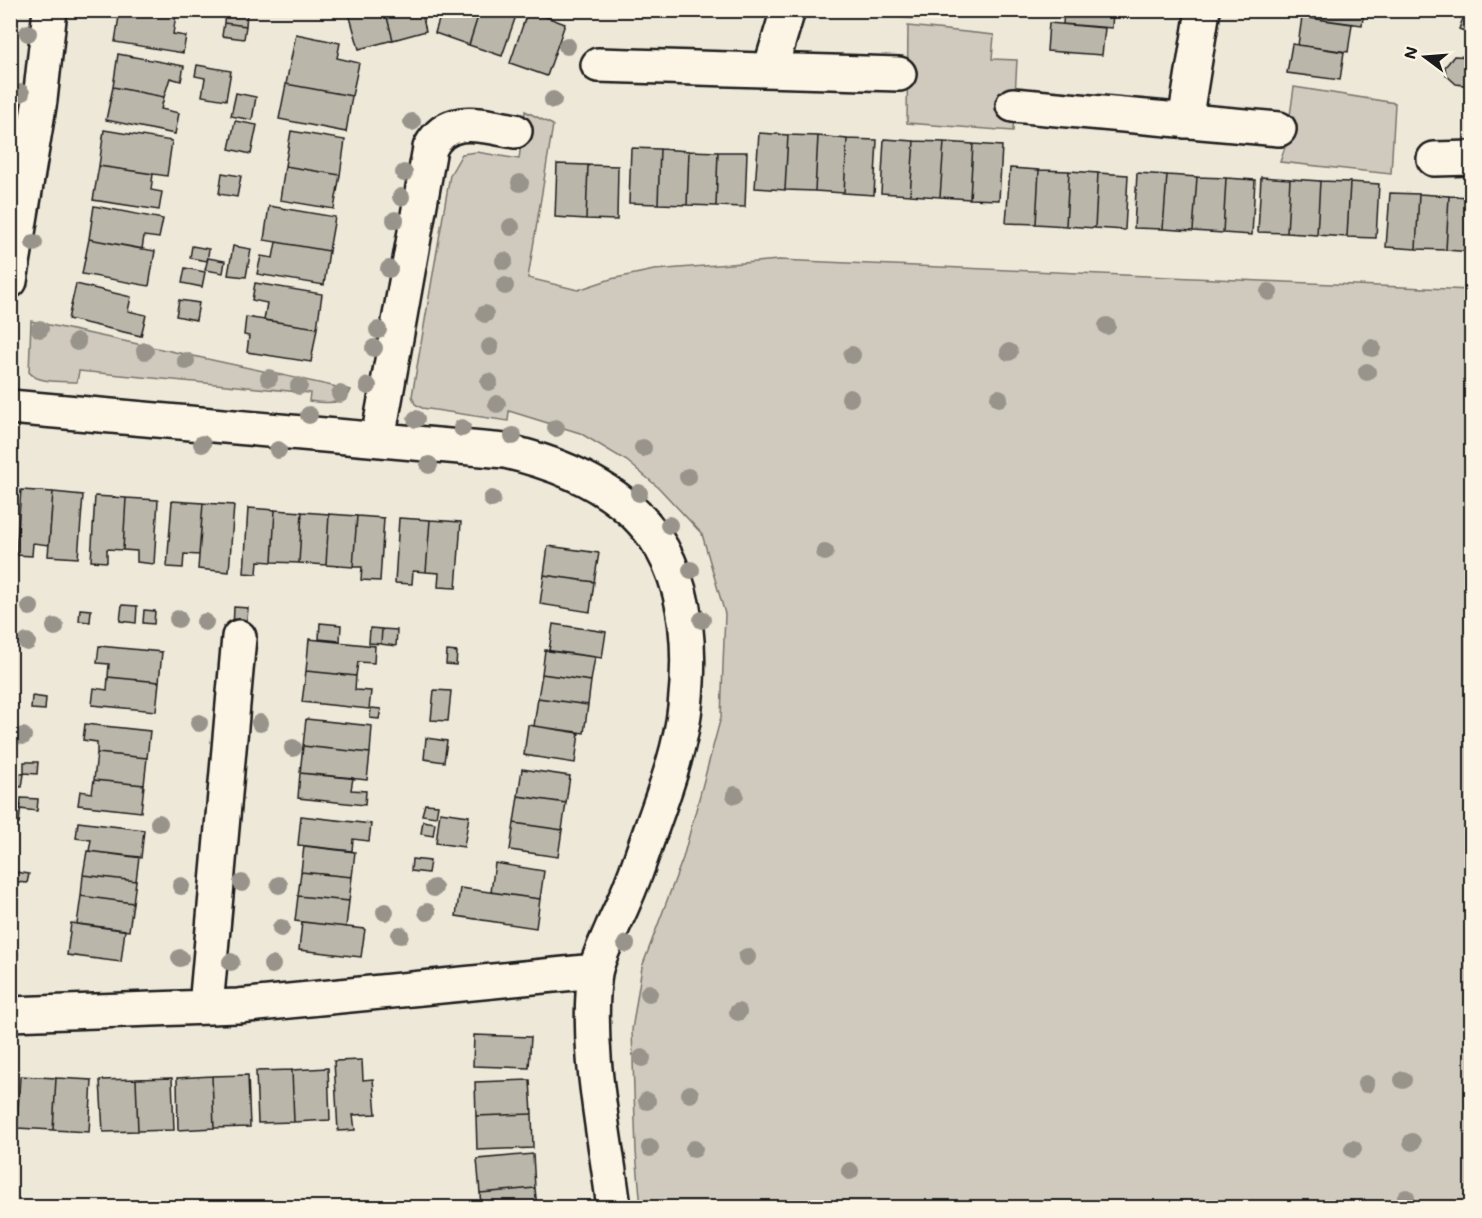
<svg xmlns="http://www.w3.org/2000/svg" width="1482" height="1218" viewBox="0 0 1482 1218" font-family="Mali,sans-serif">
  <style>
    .green { fill: #cfcabd; stroke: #76736c; stroke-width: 1.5 }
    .building { fill: #bab6aa; stroke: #1c1c1c; stroke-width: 1.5 }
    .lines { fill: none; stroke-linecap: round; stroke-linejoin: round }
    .minor-casing { stroke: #1c1c1c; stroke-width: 38 }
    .minor { stroke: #fcf5e5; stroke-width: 33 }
    .tree { fill: #98948b }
  </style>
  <rect width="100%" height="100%" fill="#eee8d9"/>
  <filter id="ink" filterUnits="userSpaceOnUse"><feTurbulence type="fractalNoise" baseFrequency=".0167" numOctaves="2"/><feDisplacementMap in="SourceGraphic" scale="12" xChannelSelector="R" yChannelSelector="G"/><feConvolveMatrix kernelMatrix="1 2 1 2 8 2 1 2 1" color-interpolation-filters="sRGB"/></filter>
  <g filter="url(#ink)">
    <path class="green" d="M 908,26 L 994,35 L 992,59 L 1017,60 L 1013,131 L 907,123 Z
      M 1294,87 L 1395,103 L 1391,174 L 1280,162 L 1286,144 Z
      M 525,111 L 553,125 L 528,278 L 578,290 L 611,279 L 654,270 L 779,260 L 1471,290 L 1471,1207 L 641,1207 L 636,1152 L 632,1030 L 642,967 L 683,858 L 721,717 L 725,614 L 702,534 L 659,488 L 627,461 L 580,433 L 509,411 L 508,421 L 422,408 L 415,404 L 412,396 L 450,175 L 462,154 L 477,152 L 519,159 Z
      M 31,321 L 351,390 L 347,398 C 335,404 322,403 309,401 L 310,393 L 79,371 L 77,382 C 62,381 38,384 29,372 Z"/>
    <path class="building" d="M 120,10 L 145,10 L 176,15 L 173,34 L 186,36 L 183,53 L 115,42 Z
      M 225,10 L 247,11 L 246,26 L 224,23 Z
      M 348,10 L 385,10 L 393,40 L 359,49 Z
      M 385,10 L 421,10 L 426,31 L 393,40 Z
      M 442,10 L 480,10 L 469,45 L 435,33 Z
      M 480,10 L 518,10 L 502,56 L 469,45 Z
      M 528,10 L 543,10 L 541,15 L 565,24 L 547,76 L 510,63 Z
      M 873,10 L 938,10 L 938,20 L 872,15 Z
      M 1064,10 L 1113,10 L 1112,28 L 1063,24 Z
      M 1311,10 L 1364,10 L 1362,25 L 1310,18 Z
      M 1466,10 L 1472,10 L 1472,34 L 1459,29 Z
      M 1302,17 L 1352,24 L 1348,52 L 1298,45 Z
      M 224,23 L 246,26 L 244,39 L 222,36 Z
      M 1049,23 L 1105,28 L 1102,55 L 1047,51 Z
      M 296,34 L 340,43 L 337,58 L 359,63 L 352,96 L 286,84 Z
      M 1292,44 L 1344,52 L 1340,80 L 1287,73 Z
      M 118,54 L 184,66 L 181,81 L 170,78 L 164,97 L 113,87 Z
      M 1454,56 L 1472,57 L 1472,103 L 1467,102 L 1470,86 L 1456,84 L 1446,75 L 1445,67 Z
      M 197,65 L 231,71 L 226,100 L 202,96 L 205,78 L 195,76 Z
      M 286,84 L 352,96 L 346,132 L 279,119 Z
      M 113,87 L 164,97 L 161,109 L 179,113 L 175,134 L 106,120 Z
      M 236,93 L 256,97 L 252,120 L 231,116 Z
      M 235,121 L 257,125 L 251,154 L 229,149 Z
      M 104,130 L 172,141 L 167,176 L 99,166 Z
      M 291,131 L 345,140 L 340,175 L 285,166 Z
      M 759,133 L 788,135 L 785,190 L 755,188 Z
      M 788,135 L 818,136 L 815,191 L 785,190 Z
      M 818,136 L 847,139 L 844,193 L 815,191 Z
      M 847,139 L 877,140 L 874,195 L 844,193 Z
      M 884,139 L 914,141 L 910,195 L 881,193 Z
      M 914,141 L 944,142 L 940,197 L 910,195 Z
      M 944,142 L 973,144 L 970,199 L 940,197 Z
      M 973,144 L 1002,146 L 999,200 L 970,199 Z
      M 631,148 L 660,149 L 658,204 L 629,203 Z
      M 660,149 L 689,151 L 687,205 L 658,204 Z
      M 689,151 L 718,152 L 716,206 L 687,205 Z
      M 718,152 L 747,152 L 745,207 L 716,206 Z
      M 557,164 L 588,165 L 586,219 L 555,217 Z
      M 588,165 L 618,166 L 617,220 L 586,219 Z
      M 99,166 L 153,174 L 151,190 L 162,192 L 159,210 L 93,200 Z
      M 285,166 L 340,175 L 334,209 L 280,200 Z
      M 1010,168 L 1039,170 L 1036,224 L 1006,223 Z
      M 1039,170 L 1069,171 L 1066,226 L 1036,224 Z
      M 1069,171 L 1098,173 L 1095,228 L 1066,226 Z
      M 222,173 L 241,176 L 237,197 L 219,194 Z
      M 1098,173 L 1128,175 L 1125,230 L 1095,228 Z
      M 1137,173 L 1167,175 L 1163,229 L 1134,228 Z
      M 1167,175 L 1197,177 L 1193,231 L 1163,229 Z
      M 1197,177 L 1226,178 L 1223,233 L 1193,231 Z
      M 1261,177 L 1290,179 L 1287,233 L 1258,232 Z
      M 1226,178 L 1255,180 L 1252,235 L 1223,233 Z
      M 1290,179 L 1320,181 L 1317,235 L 1287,233 Z
      M 1320,181 L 1350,182 L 1347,237 L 1317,235 Z
      M 1350,182 L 1379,184 L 1376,238 L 1347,237 Z
      M 1390,193 L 1419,194 L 1416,249 L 1386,247 Z
      M 1419,194 L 1449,196 L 1446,250 L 1416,249 Z
      M 1449,196 L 1472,197 L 1472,252 L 1446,250 Z
      M 94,206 L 163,219 L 159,238 L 144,236 L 142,249 L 89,239 Z
      M 269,206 L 335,217 L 329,251 L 264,240 Z
      M 89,239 L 155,251 L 149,286 L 82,274 Z
      M 276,242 L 329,251 L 324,285 L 257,274 L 261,256 L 273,258 Z
      M 192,246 L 209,249 L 207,261 L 190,258 Z
      M 233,246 L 251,249 L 246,277 L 228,275 Z
      M 208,258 L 225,261 L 223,273 L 205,270 Z
      M 185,268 L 205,272 L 202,287 L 182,283 Z
      M 255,283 L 322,294 L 317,328 L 264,320 L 267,303 L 252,300 Z
      M 76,284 L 131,297 L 128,311 L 146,315 L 141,336 L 68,319 Z
      M 179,300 L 199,303 L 196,320 L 176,316 Z
      M 246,317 L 317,328 L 311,362 L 247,352 L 249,336 L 244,335 Z
      M 21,490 L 53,492 L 49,545 L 33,543 L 32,556 L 16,555 Z
      M 53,492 L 83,495 L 78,558 L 48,556 Z
      M 95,496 L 126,498 L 123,550 L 107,549 L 107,562 L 91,561 Z
      M 126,498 L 158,500 L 154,564 L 137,562 L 137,551 L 123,550 Z
      M 172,501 L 203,503 L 199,555 L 184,554 L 183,568 L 167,567 Z
      M 203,503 L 234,505 L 229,572 L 198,569 Z
      M 248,508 L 275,510 L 272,562 L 258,561 L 257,574 L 244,573 Z
      M 275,510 L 302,512 L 299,563 L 272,562 Z
      M 302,512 L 329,514 L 326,565 L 299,563 Z
      M 329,514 L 357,516 L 353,567 L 326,565 Z
      M 357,516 L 384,518 L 380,581 L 361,580 L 362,567 L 353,567 Z
      M 399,518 L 430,520 L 426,572 L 413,571 L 412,584 L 395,583 Z
      M 430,520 L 461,522 L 456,588 L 438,587 L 439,573 L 426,572 Z
      M 548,546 L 599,553 L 594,582 L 544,575 Z
      M 544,575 L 594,582 L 590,612 L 540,604 Z
      M 122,605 L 137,606 L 136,623 L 120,621 Z
      M 234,607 L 248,608 L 246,631 L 233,630 Z
      M 80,609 L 91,610 L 90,622 L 79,621 Z
      M 144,610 L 155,611 L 154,624 L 143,623 Z
      M 320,623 L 341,625 L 340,641 L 319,639 Z
      M 553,624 L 606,632 L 602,658 L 549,651 Z
      M 370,628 L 382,629 L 381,644 L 369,643 Z
      M 382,629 L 397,630 L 396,646 L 381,644 Z
      M 309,639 L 375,646 L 374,663 L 358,662 L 356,676 L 306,671 Z
      M 99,646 L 162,652 L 159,682 L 108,677 L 109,664 L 97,663 Z
      M 545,650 L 595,657 L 591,681 L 542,674 Z
      M 447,651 L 457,652 L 456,665 L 446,664 Z
      M 306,671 L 356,676 L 355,690 L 371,691 L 369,709 L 302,702 Z
      M 542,674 L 591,681 L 588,705 L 538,698 Z
      M 108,677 L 159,682 L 156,711 L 92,705 L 94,688 L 107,690 Z
      M 434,690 L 451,691 L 448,721 L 431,720 Z
      M 32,696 L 46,698 L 45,710 L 31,709 Z
      M 538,698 L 588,705 L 584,733 L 534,726 Z
      M 371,708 L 381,709 L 379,719 L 370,718 Z
      M 306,719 L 372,726 L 370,753 L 303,746 Z
      M 85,724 L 150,731 L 147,758 L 97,753 L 97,742 L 83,740 Z
      M 528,725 L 579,733 L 575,763 L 524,755 Z
      M 426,738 L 447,741 L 444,762 L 424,759 Z
      M 303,746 L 370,753 L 367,780 L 300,773 Z
      M 97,753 L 147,758 L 144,785 L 94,780 Z
      M 24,762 L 38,762 L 37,774 L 24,773 Z
      M 522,769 L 570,776 L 566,803 L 518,796 Z
      M 10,773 L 24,774 L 22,787 L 10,786 Z
      M 300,773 L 353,778 L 351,790 L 366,791 L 365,805 L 298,798 Z
      M 94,780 L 144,785 L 141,812 L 78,805 L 80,791 L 92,793 Z
      M 518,796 L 566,803 L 562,830 L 514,823 Z
      M 21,798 L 38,799 L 37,811 L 20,809 Z
      M 10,804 L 21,805 L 19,824 L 10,823 Z
      M 425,804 L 438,805 L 436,817 L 422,815 Z
      M 440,812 L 469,816 L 464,847 L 436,843 Z
      M 301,816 L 371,824 L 369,841 L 353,839 L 352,851 L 298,845 Z
      M 423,821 L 435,823 L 433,836 L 421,834 Z
      M 78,822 L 144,830 L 141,858 L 89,851 L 91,840 L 76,838 Z
      M 514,823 L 562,830 L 558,857 L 510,850 Z
      M 304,846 L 355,852 L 352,877 L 301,872 Z
      M 87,851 L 139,857 L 136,881 L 83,875 Z
      M 412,859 L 430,861 L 428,873 L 411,871 Z
      M 495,863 L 544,871 L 540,899 L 491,892 Z
      M 16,872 L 29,874 L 27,883 L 15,882 Z
      M 301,872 L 352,877 L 349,901 L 298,896 Z
      M 83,875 L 136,881 L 133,903 L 81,896 Z
      M 460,888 L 540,899 L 536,928 L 456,916 Z
      M 81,896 L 133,903 L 129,931 L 77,924 Z
      M 298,896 L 349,901 L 346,927 L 295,921 Z
      M 302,922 L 365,929 L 361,957 L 299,950 Z
      M 71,923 L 125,930 L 121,962 L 67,955 Z
      M 10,952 L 18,953 L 16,971 L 10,970 Z
      M 474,1035 L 531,1037 L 529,1068 L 473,1066 Z
      M 362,1060 L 363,1080 L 373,1079 L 376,1114 L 353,1115 L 355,1130 L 338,1131 L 334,1061 Z
      M 328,1068 L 330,1120 L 294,1122 L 292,1070 Z
      M 292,1070 L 294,1122 L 258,1123 L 256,1071 Z
      M 248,1075 L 250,1127 L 214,1128 L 212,1076 Z
      M 20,1076 L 56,1078 L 53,1130 L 17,1128 Z
      M 212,1076 L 214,1128 L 178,1130 L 177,1078 Z
      M 10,1078 L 15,1078 L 12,1130 L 10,1130 Z
      M 56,1078 L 92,1080 L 89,1132 L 53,1130 Z
      M 172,1078 L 174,1130 L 138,1131 L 136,1079 Z
      M 136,1079 L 138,1131 L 103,1132 L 100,1080 Z
      M 530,1080 L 532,1114 L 476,1116 L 475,1082 Z
      M 532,1114 L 533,1148 L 477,1150 L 476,1116 Z
      M 533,1154 L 535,1188 L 480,1193 L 477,1159 Z
      M 535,1188 L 537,1208 L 481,1208 L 480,1193 Z"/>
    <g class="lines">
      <g class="minor-casing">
        <path id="minor" d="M 598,65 L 899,74
          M 770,70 L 788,10
          M 1013,105 L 1279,129
          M 1185,121 L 1203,10
          M 1434,159 L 1472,158
          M 10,281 L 40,100 L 50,10
          M 10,407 L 505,451 C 647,484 701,561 685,707 C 680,756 658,808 642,855 C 634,879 624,903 613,926 C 607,941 598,957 595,973 C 585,1048 605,1133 614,1208
          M 378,439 L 430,148 C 448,113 483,126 515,131
          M 206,1007 L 239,637
          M 10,1014 L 238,1006 L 595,971"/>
      </g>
      <use href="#minor" class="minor"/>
    </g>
    <g class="tree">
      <circle cx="28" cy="33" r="9"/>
      <circle cx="567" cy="46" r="9"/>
      <circle cx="21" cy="93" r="9"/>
      <circle cx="553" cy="100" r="9"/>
      <circle cx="412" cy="122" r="9"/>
      <circle cx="404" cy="173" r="9"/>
      <circle cx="520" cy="183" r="9"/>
      <circle cx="401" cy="197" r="9"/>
      <circle cx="395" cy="220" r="9"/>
      <circle cx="511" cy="227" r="9"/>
      <circle cx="34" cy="243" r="9"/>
      <circle cx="504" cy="261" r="9"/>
      <circle cx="389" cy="269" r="9"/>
      <circle cx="505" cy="286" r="9"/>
      <circle cx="1269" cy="292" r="9"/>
      <circle cx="485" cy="314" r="9"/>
      <circle cx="1107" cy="326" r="9"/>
      <circle cx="40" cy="329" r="9"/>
      <circle cx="378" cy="330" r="9"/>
      <circle cx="77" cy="342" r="9"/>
      <circle cx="490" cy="347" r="9"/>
      <circle cx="374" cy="348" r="9"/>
      <circle cx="1372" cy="348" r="9"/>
      <circle cx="145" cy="351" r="9"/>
      <circle cx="1009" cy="352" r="9"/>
      <circle cx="852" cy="355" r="9"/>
      <circle cx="186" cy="361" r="9"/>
      <circle cx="1367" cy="372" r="9"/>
      <circle cx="269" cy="378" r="9"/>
      <circle cx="489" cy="382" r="9"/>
      <circle cx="299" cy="386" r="9"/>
      <circle cx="368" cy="386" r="9"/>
      <circle cx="340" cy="394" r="9"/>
      <circle cx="850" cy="398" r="9"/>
      <circle cx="999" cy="398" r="9"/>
      <circle cx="497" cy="404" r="9"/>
      <circle cx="309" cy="415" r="9"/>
      <circle cx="416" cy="419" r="9"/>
      <circle cx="462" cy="428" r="9"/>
      <circle cx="556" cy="428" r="9"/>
      <circle cx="513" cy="436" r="9"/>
      <circle cx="202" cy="444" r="9"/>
      <circle cx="643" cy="448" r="9"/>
      <circle cx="278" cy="450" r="9"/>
      <circle cx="429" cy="465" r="9"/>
      <circle cx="688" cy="477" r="9"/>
      <circle cx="639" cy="493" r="9"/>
      <circle cx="492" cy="499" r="9"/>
      <circle cx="669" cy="525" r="9"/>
      <circle cx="825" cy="552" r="9"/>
      <circle cx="691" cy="570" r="9"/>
      <circle cx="30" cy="607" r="9"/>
      <circle cx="178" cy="619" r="9"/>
      <circle cx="702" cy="620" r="9"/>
      <circle cx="205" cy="622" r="9"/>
      <circle cx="55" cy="627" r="9"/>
      <circle cx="27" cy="642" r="9"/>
      <circle cx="199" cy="723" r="9"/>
      <circle cx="260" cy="723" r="9"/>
      <circle cx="23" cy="736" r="9"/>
      <circle cx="293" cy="748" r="9"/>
      <circle cx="735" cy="795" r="9"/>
      <circle cx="159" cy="823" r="9"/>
      <circle cx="242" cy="883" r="9"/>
      <circle cx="279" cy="885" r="9"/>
      <circle cx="181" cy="886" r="9"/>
      <circle cx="434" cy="888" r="9"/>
      <circle cx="385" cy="912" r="9"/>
      <circle cx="427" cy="912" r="9"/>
      <circle cx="281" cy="928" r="9"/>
      <circle cx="400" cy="935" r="9"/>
      <circle cx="626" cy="944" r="9"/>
      <circle cx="747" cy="957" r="9"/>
      <circle cx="180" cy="958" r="9"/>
      <circle cx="231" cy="962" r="9"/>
      <circle cx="272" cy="965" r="9"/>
      <circle cx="649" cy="993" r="9"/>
      <circle cx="738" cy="1012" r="9"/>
      <circle cx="642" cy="1058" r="9"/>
      <circle cx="1403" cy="1080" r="9"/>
      <circle cx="1366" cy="1084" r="9"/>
      <circle cx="690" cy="1094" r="9"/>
      <circle cx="647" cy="1101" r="9"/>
      <circle cx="1412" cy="1142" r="9"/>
      <circle cx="650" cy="1148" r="9"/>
      <circle cx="694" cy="1149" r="9"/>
      <circle cx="1353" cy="1149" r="9"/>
      <circle cx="850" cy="1171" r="9"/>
      <circle cx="1406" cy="1198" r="9"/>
    </g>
  </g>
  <rect width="1482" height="1218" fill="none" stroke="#fcf5e5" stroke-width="36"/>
  <rect x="18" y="18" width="1446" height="1182" fill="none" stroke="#1c1c1c" stroke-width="2" filter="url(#ink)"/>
  <g transform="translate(1425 57) rotate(286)" stroke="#fcf5e5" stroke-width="4.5" paint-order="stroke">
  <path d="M0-4.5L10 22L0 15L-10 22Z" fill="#1c1c1c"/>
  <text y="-9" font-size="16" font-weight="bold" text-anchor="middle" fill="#1c1c1c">N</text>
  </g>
</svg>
